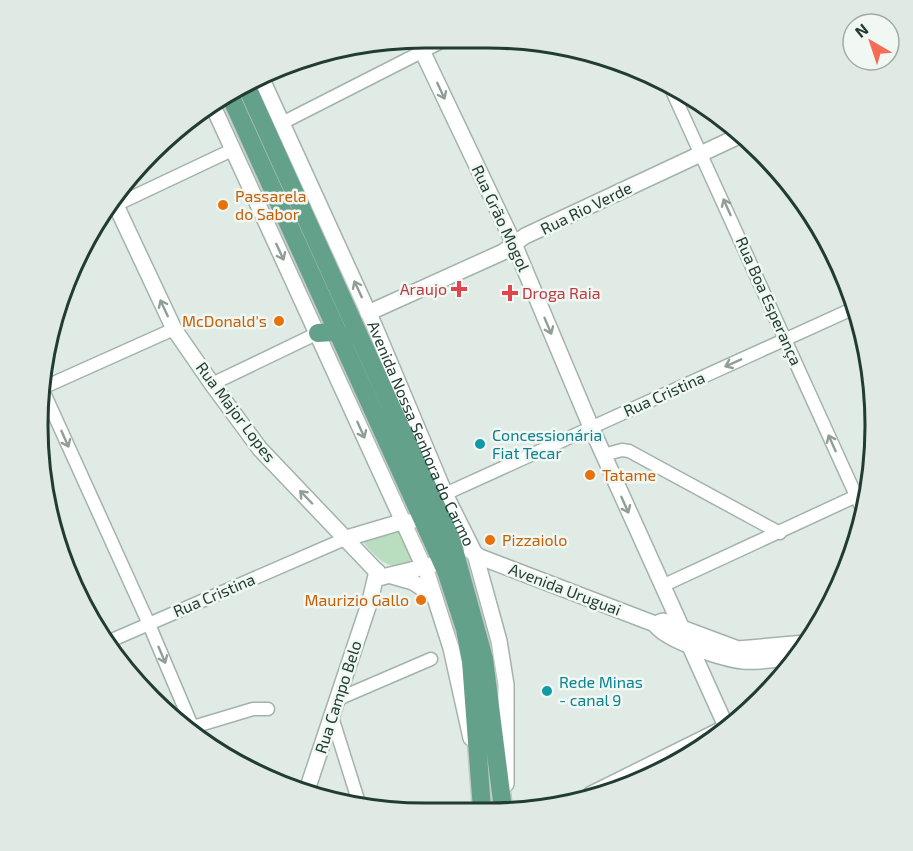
<svg xmlns="http://www.w3.org/2000/svg" width="913" height="851" viewBox="0 0 913 851" font-family="'Exo 2',sans-serif">
  <style>
    .green { fill: #b9ddbf }
    .lines { fill: none; stroke-linecap: round; stroke-linejoin: round }
    .minor-casing { stroke: #a3b3ac; stroke-width: 15 }
    .tertiary-casing { stroke: #a3b3ac; stroke-width: 18 }
    .primary-casing { stroke: #c1c8c6; stroke-width: 21 }
    .minor { stroke: #fff; stroke-width: 12 }
    .tertiary { stroke: #fff; stroke-width: 15 }
    .primary { stroke: #64a18b; stroke-width: 18 }
    .oneway { stroke: #909e98 }
    .food-dot { fill: #e8710a; stroke: #f1f8f4; stroke-width: 2 }
    .health-dot { fill: #e0444e; stroke: #f1f8f4; stroke-width: 2 }
    .culture-dot { fill: #0f9aa8; stroke: #f1f8f4; stroke-width: 2 }
    .labels { text-anchor: middle; stroke-width: 5; stroke-linejoin: round; paint-order: stroke }
    .food-label { font-size: 16px; fill: #c56008; stroke: #f1f8f4; text-anchor: start }
    .street-label { font-size: 16px; fill: #213c32; stroke: #f1f8f4 }
    .health-label { font-size: 16px; fill: #be3a42; stroke: #f1f8f4; text-anchor: end }
    .culture-label { font-size: 16px; fill: #0d838f; stroke: #f1f8f4; text-anchor: start }
    .rim { fill: none; stroke: #213c32; stroke-width: 3 }
  </style>
  <rect width="100%" height="100%" fill="#e0ebe5"/>
  <path class="green" d="M 398,529 L 416,566 C 389,571 379,561 363,542 Z"/>
  <g class="lines">
    <g class="minor-casing">
      <path id="minor" d="M 673,93 L 863,511
        M 282,123 L 447,39
        M 105,210 L 232,150
        M 212,384 L 318,333
        M 41,386 L 148,622 L 195,733
        M 40,389 L 174,329
        M 603,455 L 622,450 L 629,451 L 780,533
        M 445,494 L 850,310
        M 662,586 L 865,492
        M 105,643 L 347,538
        M 338,699 L 431,659
        M 332,717 L 360,806
        M 193,727 L 253,709 L 268,709
        M 590,793 L 717,730"/>
    </g>
    <g class="tertiary-casing">
      <g id="tertiary">
        <path d="M 416,38 L 514,244 L 591,427 L 725,724"/>
        <path id="s1" d="M 260,75 L 374,325 L 445,494 L 475,554 L 499,641 L 506,685 L 506,784"/>
        <path d="M 212,104 L 428,576 L 451,648 L 471,738"/>
        <path d="M 113,199 L 174,329 L 212,384 L 260,449 L 382,577"/>
        <path d="M 368,313 L 503,252 L 525,236 L 739,136"/>
        <path d="M 347,538 L 401,522 L 410,522"/>
        <path d="M 471,551 L 480,557 L 655,624 C 664,640 724,659 743,661 C 760,663 781,658 798,656"/>
        <path d="M 392,576 L 413,582 L 434,596"/>
        <path d="M 382,577 L 432,565"/>
        <path d="M 655,624 L 663,621 L 738,649 L 805,643"/>
        <path d="M 306,793 L 370,601 L 377,571"/>
      </g>
    </g>
    <g class="primary-casing">
      <path id="primary" d="M 245,83 L 451,539 L 484,659 L 503,809
        M 229,93 L 446,571 L 465,629 L 471,661 L 482,809
        M 318,333 L 333,332 L 347,338"/>
    </g>
    <use href="#minor" class="minor"/>
    <use href="#tertiary" class="tertiary"/>
    <use href="#primary" class="primary"/>
  </g>
  <defs><path id="oneway-shaft" d="M-6 0H5M1.5-3L5.5 0L1.5 3" fill="none" stroke-width="1.6" stroke-linecap="round" stroke-linejoin="round" transform="scale(1.5)"/></defs>
  <g class="oneway">
    <use href="#oneway-shaft" transform="translate(441 91) rotate(65)"/>
    <use href="#oneway-shaft" transform="translate(727 207) rotate(-114)"/>
    <use href="#oneway-shaft" transform="translate(280 252) rotate(65)"/>
    <use href="#oneway-shaft" transform="translate(358 289) rotate(-115)"/>
    <use href="#oneway-shaft" transform="translate(164 308) rotate(-115)"/>
    <use href="#oneway-shaft" transform="translate(548 326) rotate(67)"/>
    <use href="#oneway-shaft" transform="translate(733 363) rotate(156)"/>
    <use href="#oneway-shaft" transform="translate(361 430) rotate(66)"/>
    <use href="#oneway-shaft" transform="translate(65 439) rotate(66)"/>
    <use href="#oneway-shaft" transform="translate(832 443) rotate(-114)"/>
    <use href="#oneway-shaft" transform="translate(306 497) rotate(-134)"/>
    <use href="#oneway-shaft" transform="translate(625 505) rotate(66)"/>
    <use href="#oneway-shaft" transform="translate(162 655) rotate(67)"/>
  </g>
  <g class="food-dot">
    <circle cx="223" cy="205" r="6"/>
    <circle cx="279" cy="321" r="6"/>
    <circle cx="590" cy="475" r="6"/>
    <circle cx="490" cy="540" r="6"/>
    <circle cx="421" cy="600" r="6"/>
  </g>
  <g class="health-dot">
    <path d="M456 280h6v6h6v6h-6v6h-6v-6h-6v-6h6z"/>
    <path d="M507 284h6v6h6v6h-6v6h-6v-6h-6v-6h6z"/>
  </g>
  <g class="culture-dot">
    <circle cx="480" cy="444" r="6"/>
    <circle cx="547" cy="691" r="6"/>
  </g>
  <g class="labels">
    <g class="food-label">
      <text x="235" y="202">Passarela<tspan x="235" dy="18">do Sabor</tspan></text>
      <text x="267" y="327" text-anchor="end">McDonald's</text>
      <text x="602" y="481">Tatame</text>
      <text x="502" y="546">Pizzaiolo</text>
      <text x="409" y="606" text-anchor="end">Maurizio Gallo</text>
    </g>
    <g class="street-label">
      <text transform="translate(586 208) rotate(-26)" y="6">Rua Rio Verde</text>
      <text transform="translate(501 218) rotate(65)" y="6">Rua Grão Mogol</text>
      <text transform="translate(769 301) rotate(66)" y="6">Rua Boa Esperança</text>
      <text transform="translate(664 394) rotate(-24)" y="6">Rua Cristina</text>
      <text transform="translate(236 412) rotate(53)" y="6">Rua Major Lopes</text>
      <text dy="6" stroke="none"><textPath href="#s1" startOffset="393">Avenida Nossa Senhora do Carmo</textPath></text>
      <text transform="translate(565 589) rotate(21)" y="6">Avenida Uruguai</text>
      <text transform="translate(214 595) rotate(-23)" y="6">Rua Cristina</text>
      <text transform="translate(338 697) rotate(-72)" y="6">Rua Campo Belo</text>
    </g>
    <g class="health-label">
      <text x="447" y="295">Araujo</text>
      <text x="522" y="299" text-anchor="start">Droga Raia</text>
    </g>
    <g class="culture-label">
      <text x="492" y="441">Concessionária<tspan x="492" dy="18">Fiat Tecar</tspan></text>
      <text x="559" y="688">Rede Minas<tspan x="559" dy="18">- canal 9</tspan></text>
    </g>
  </g>
  <path d="M0 0H913V851H0ZM425 48H488A377 377 0 0 1 865 425V426A377 377 0 0 1 488 803H425A377 377 0 0 1 48 426V425A377 377 0 0 1 425 48Z" fill="#e0e9e4" fill-rule="evenodd"/>
  <path class="rim" d="M425 48H488A377 377 0 0 1 865 425V426A377 377 0 0 1 488 803H425A377 377 0 0 1 48 426V425A377 377 0 0 1 425 48Z"/>
  <g transform="translate(871 42) rotate(321)"><circle r="28" fill="#f1f8f4" stroke="#9eada6" stroke-width="1.5"/>
  <path d="M0-4.5L10 22L0 15L-10 22Z" fill="#f36d57"/>
  <text y="-9" font-size="16" font-weight="bold" text-anchor="middle" fill="#213c32">N</text>
  </g>
</svg>
